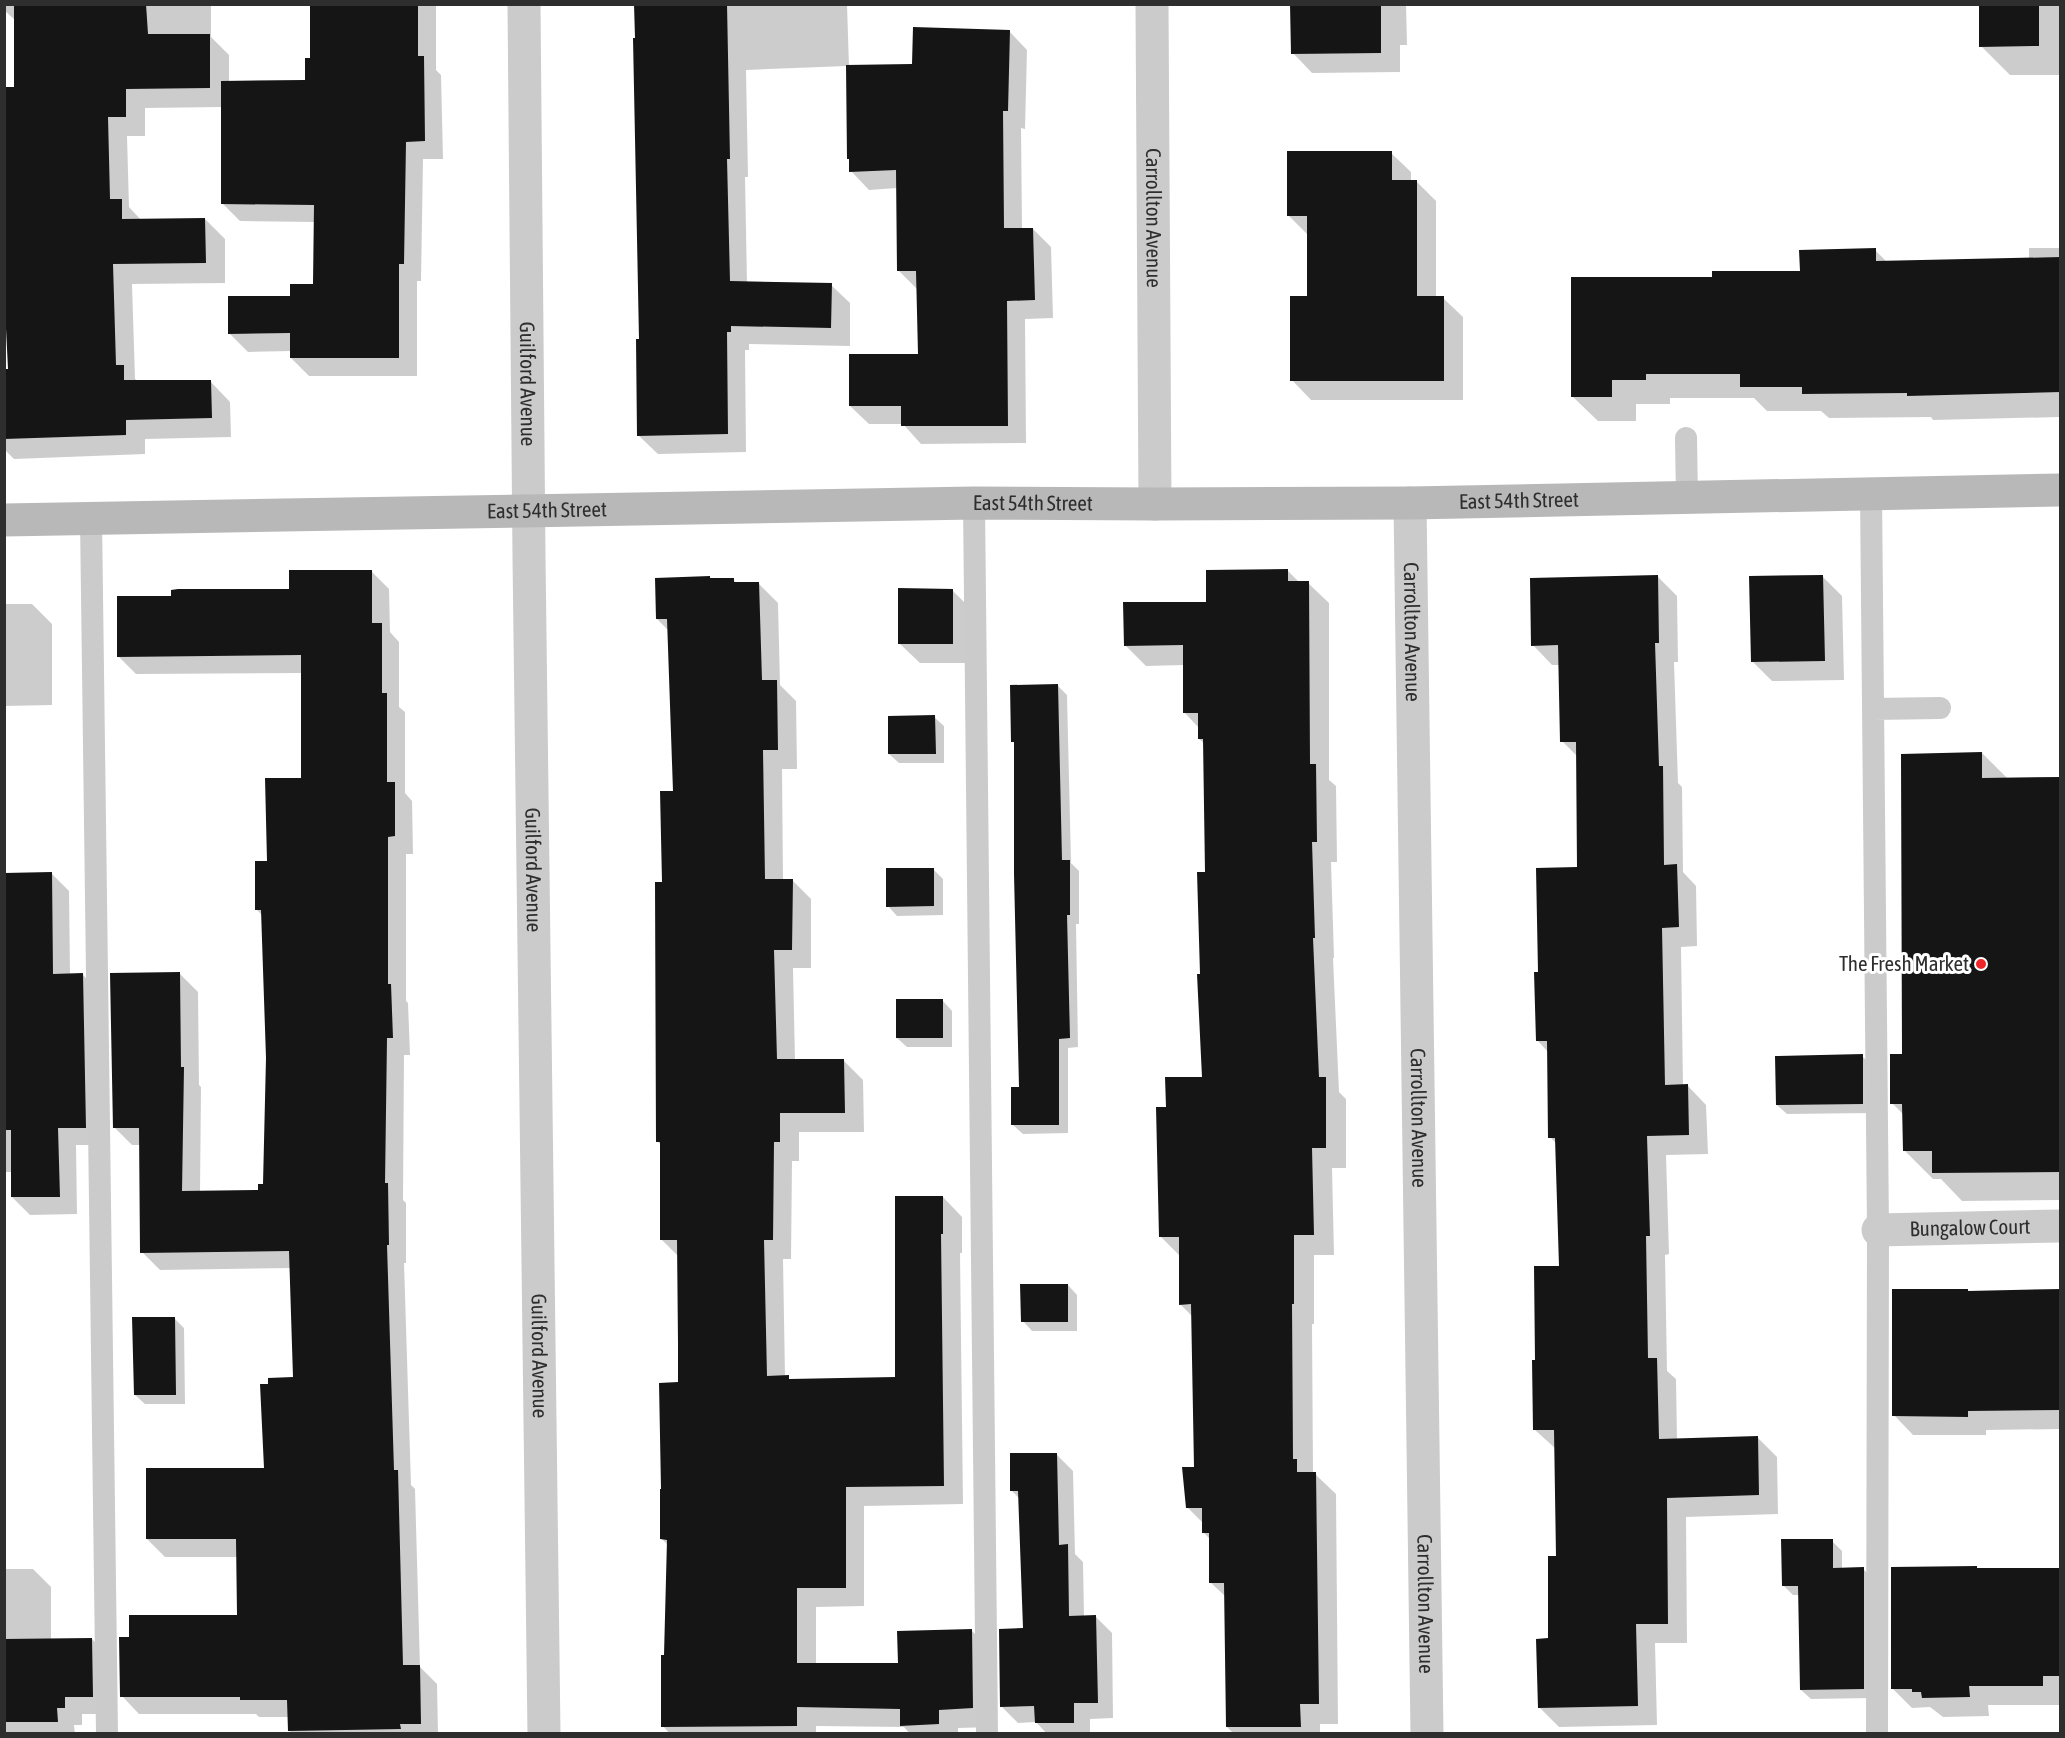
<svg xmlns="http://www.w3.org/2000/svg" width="2065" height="1738" viewBox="0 0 2065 1738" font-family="'Asap Condensed',sans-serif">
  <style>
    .shadow { fill: #0003 }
    .building { fill: #151515 }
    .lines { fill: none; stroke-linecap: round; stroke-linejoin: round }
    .lane { stroke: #cbcbcb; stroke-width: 22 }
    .street { stroke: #cbcbcb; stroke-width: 33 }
    .secondary { stroke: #b8b8b8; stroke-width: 33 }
    .poi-dot { fill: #f02527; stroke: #fff; stroke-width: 2 }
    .labels { text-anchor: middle; stroke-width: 6; stroke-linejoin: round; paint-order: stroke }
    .street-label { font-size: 21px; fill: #2e2e2e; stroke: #fff }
    .poi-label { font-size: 21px; fill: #2e2e2e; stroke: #fff; text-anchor: end }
  </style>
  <rect width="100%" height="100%" fill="#fff"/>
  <path class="shadow" d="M 4,4 L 211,4 L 211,37 L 229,55 L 229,82 L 307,81 L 311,59 L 311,4 L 436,4 L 436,70 L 441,75 L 443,159 L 423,159 L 421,281 L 417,281 L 417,376 L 309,376 L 291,358 L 291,351 L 248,352 L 230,334 L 291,297 L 314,285 L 315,222 L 240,221 L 222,203 L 222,107 L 145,108 L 145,136 L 127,136 L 129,207 L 141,220 L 205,219 L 225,239 L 225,283 L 132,284 L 135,379 L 138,381 L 210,381 L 230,402 L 231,437 L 145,439 L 145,454 L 14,459 L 4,449 L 4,370 L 10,370 L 16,88 L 15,20 L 4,10 Z
    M 636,4 L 847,4 L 849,67 L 914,66 L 1009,31 L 1027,50 L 1025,129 L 1021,128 L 1022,229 L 1033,229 L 1051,247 L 1053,318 L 1025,319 L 1026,443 L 921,444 L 903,424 L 869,424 L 850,406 L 920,355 L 917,289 L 899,271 L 897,188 L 869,190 L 851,171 L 850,160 L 848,158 L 847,66 L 746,70 L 748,177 L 745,177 L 747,283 L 831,285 L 850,303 L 850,346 L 749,344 L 749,350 L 745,350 L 746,452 L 658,454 L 639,436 L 640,341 Z
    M 1292,4 L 1406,4 L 1407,45 L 1400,45 L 1400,72 L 1312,73 L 1293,53 Z
    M 1980,4 L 2060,4 L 2060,75 L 2010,75 L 1981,46 Z
    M 1391,153 L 1411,172 L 1411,182 L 1417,182 L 1436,201 L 1436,298 L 1443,298 L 1463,317 L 1463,400 L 1311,400 L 1292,380 L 1309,298 L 1309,236 L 1288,215 Z
    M 2029,248 L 2060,248 L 2060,417 L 1933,420 L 1931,417 L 1829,418 L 1821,411 L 1767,411 L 1754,398 L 1670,398 L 1670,404 L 1636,404 L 1636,421 L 1598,421 L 1573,397 L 1713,279 L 1801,272 L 1875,250 L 1888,263 L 2029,259 Z
    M 1287,570 L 1300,583 L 1308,583 L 1329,603 L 1329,780 L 1336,786 L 1337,862 L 1331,862 L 1334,958 L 1333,958 L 1339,1092 L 1346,1099 L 1346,1168 L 1332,1168 L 1334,1255 L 1314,1255 L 1314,1324 L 1312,1324 L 1313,1474 L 1315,1474 L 1336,1494 L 1338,1724 L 1320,1724 L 1320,1734 L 1234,1734 L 1227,1727 L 1226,1597 L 1210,1582 L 1210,1539 L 1203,1532 L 1203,1523 L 1187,1507 L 1195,1468 L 1193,1317 L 1180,1304 L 1180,1256 L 1161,1237 L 1168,1109 L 1203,1079 L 1202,975 L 1207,873 L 1205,744 L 1199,739 L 1199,728 L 1184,712 L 1184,665 L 1146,666 L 1125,645 L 1208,603 Z
    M 371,571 L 389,589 L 390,632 L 399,642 L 399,707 L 405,712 L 405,793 L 412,801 L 413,854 L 406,854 L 406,1001 L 408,1003 L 410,1055 L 404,1055 L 403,1200 L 406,1203 L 406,1263 L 404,1263 L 411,1485 L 415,1489 L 420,1667 L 437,1684 L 438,1734 L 292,1734 L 289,1730 L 289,1717 L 259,1717 L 256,1714 L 139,1714 L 122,1696 L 239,1616 L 238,1557 L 165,1557 L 147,1539 L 266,1470 L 295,1379 L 291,1268 L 160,1270 L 142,1252 L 141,1145 L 132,1145 L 114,1127 L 180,974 L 198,992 L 199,1085 L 201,1087 L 200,1192 L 259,1191 L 265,1186 L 267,1058 L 263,916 L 256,909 L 268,862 L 303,779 L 303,673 L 136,674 L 118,656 L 173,598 L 291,590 Z
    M 1822,576 L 1842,596 L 1844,680 L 1772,681 L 1753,662 Z
    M 1658,577 L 1677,596 L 1678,662 L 1674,662 L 1678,783 L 1682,787 L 1683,872 L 1696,886 L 1697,946 L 1681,947 L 1683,1086 L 1687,1085 L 1706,1105 L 1708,1154 L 1666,1155 L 1669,1254 L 1665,1255 L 1667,1371 L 1676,1379 L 1677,1440 L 1757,1437 L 1777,1457 L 1778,1514 L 1686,1517 L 1687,1643 L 1655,1643 L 1657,1725 L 1559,1727 L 1540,1708 L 1550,1640 L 1558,1557 L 1556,1449 L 1535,1430 L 1560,1267 L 1557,1144 L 1550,1137 L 1548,1052 L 1537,1040 L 1540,974 L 1578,868 L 1577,756 L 1562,741 L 1560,665 L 1552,665 L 1533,645 Z
    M 711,579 L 733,579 L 737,584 L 759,584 L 778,603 L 780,685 L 796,701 L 797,769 L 782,769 L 783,880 L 792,880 L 811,899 L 811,968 L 793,968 L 795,1061 L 844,1061 L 863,1080 L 864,1132 L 799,1132 L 799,1161 L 792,1161 L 791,1259 L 783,1259 L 785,1377 L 791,1380 L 897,1378 L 943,1197 L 962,1217 L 962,1253 L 960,1253 L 963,1504 L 864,1506 L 864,1606 L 816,1607 L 816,1664 L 899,1664 L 972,1631 L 991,1650 L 992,1727 L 958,1728 L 958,1734 L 910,1734 L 904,1727 L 816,1726 L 816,1734 L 670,1734 L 663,1726 L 668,1545 L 662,1539 L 680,1384 L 678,1256 L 661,1239 L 661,1145 L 657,1141 L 663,883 L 674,792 L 669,631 L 657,619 Z
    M 952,590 L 972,610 L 972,663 L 920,663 L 900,644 Z
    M 4,604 L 32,604 L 52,624 L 52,705 L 4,706 Z
    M 1057,685 L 1067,695 L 1071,863 L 1079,871 L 1079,924 L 1076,924 L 1078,1047 L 1068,1048 L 1068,1133 L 1023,1134 L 1013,1125 L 1020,1089 L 1016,744 L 1012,741 Z
    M 934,717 L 944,726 L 944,763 L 899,763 L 889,754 Z
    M 1982,753 L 2008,779 L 2060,779 L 2060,1200 L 1962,1201 L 1941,1179 L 1933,1179 L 1904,1150 L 1904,1115 L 1892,1103 Z
    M 933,869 L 943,879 L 943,915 L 897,916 L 888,906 Z
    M 51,873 L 69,891 L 70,975 L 83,975 L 101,993 L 103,1145 L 76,1145 L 77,1214 L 30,1215 L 12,1197 L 12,1172 L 4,1172 L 4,874 Z
    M 943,1001 L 952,1011 L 952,1047 L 907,1047 L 897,1038 Z
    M 1862,1056 L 1872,1066 L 1872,1113 L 1787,1114 L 1777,1105 Z
    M 1068,1285 L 1077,1295 L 1077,1331 L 1032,1331 L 1023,1321 Z
    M 1968,1290 L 1970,1292 L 2060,1290 L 2060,1429 L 1986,1430 L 1986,1435 L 1913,1435 L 1894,1415 Z
    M 174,1318 L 184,1328 L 185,1404 L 145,1404 L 135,1395 Z
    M 1057,1455 L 1073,1471 L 1075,1554 L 1083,1562 L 1084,1617 L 1095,1616 L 1112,1633 L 1113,1718 L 1090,1719 L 1090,1734 L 1047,1734 L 1036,1722 L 1018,1723 L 1002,1707 L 1025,1629 L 1019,1498 L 1012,1491 Z
    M 1832,1541 L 1842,1551 L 1842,1569 L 1863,1569 L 1873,1578 L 1872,1698 L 1811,1699 L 1801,1690 L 1800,1595 L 1793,1595 L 1783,1585 Z
    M 4,1569 L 33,1569 L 51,1587 L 51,1640 L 92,1639 L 110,1657 L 110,1714 L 82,1714 L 82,1725 L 74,1725 L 75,1734 L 4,1734 Z
    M 2060,1570 L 2060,1705 L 1988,1705 L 1989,1716 L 1943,1717 L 1930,1707 L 1912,1708 L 1892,1688 Z"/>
  <path class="building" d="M 14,4 L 146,4 L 148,34 L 210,34 L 210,88 L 126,89 L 126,117 L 108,117 L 110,199 L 122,199 L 122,219 L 205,218 L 206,263 L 113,264 L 116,365 L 124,365 L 124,380 L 211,380 L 212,418 L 126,420 L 126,435 L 4,439 L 4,369 L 8,369 L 4,288 L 4,87 L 14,87 Z
    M 310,4 L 418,4 L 418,56 L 424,56 L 425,141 L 406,142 L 404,264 L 399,264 L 399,358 L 290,358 L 290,333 L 228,334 L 228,296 L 290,296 L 290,284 L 313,284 L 314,205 L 221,204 L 221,81 L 305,80 L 305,58 L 310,58 Z
    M 634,4 L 727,4 L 730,159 L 727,159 L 730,281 L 832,283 L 831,328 L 731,326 L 731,332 L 727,332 L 728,434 L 637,436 L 636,339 L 639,339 L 633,38 L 635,38 Z
    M 1290,4 L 1381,4 L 1381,53 L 1291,54 Z
    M 1979,4 L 2039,4 L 2039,46 L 1979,47 Z
    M 913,27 L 1010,30 L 1008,111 L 1003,111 L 1004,228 L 1033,228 L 1035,300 L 1007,301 L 1008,426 L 901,426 L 901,406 L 849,406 L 849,354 L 918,354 L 916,271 L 897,271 L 896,170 L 849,172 L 849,159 L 847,159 L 846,65 L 912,64 Z
    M 1287,151 L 1392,151 L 1392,180 L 1417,180 L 1417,296 L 1444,296 L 1444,381 L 1290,381 L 1290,296 L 1307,296 L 1307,216 L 1287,216 Z
    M 1876,248 L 1876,261 L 2061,257 L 2061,392 L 1907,396 L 1907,393 L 1802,394 L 1802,387 L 1740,387 L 1740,374 L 1646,374 L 1646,380 L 1612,380 L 1612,397 L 1571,397 L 1571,277 L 1712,277 L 1712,271 L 1800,271 L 1799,250 Z
    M 1288,569 L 1288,581 L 1309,581 L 1310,764 L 1316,764 L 1317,842 L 1312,842 L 1315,938 L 1313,938 L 1319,1077 L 1326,1077 L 1326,1148 L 1312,1148 L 1314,1235 L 1294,1235 L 1294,1304 L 1292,1304 L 1293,1459 L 1297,1459 L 1297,1472 L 1316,1472 L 1319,1704 L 1300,1704 L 1301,1727 L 1226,1727 L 1224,1583 L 1209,1583 L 1209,1533 L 1202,1533 L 1202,1508 L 1186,1508 L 1182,1467 L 1194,1467 L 1191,1304 L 1179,1305 L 1179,1237 L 1159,1237 L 1156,1107 L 1166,1107 L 1165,1077 L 1202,1077 L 1197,974 L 1200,974 L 1197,872 L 1205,872 L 1203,739 L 1198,739 L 1198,713 L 1183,713 L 1183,645 L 1124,646 L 1123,602 L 1206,602 L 1206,570 Z
    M 289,570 L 372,570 L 372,623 L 382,623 L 382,693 L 387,693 L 387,782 L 395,782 L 395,836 L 388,837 L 388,984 L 391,984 L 393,1038 L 387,1038 L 385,1183 L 388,1183 L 389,1245 L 387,1245 L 394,1470 L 398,1470 L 403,1665 L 420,1665 L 421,1724 L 400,1724 L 401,1729 L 288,1731 L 287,1700 L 240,1700 L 240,1697 L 120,1697 L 119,1637 L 129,1637 L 129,1615 L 237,1615 L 236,1539 L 146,1539 L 146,1468 L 264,1468 L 260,1384 L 268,1384 L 268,1378 L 293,1377 L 289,1251 L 140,1253 L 139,1128 L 113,1128 L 110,973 L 180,972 L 181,1067 L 184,1067 L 182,1191 L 258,1190 L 258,1184 L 263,1184 L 266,1058 L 261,910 L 255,910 L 255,861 L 267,861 L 265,778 L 301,778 L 301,655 L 117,657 L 117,596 L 171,596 L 171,590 L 178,589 L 289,589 Z
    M 1658,575 L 1659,643 L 1655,643 L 1659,766 L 1663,766 L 1664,865 L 1677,864 L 1679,927 L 1662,928 L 1665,1085 L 1688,1084 L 1689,1135 L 1647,1136 L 1650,1236 L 1646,1236 L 1648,1358 L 1657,1358 L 1659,1439 L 1758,1436 L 1759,1495 L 1667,1498 L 1668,1624 L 1636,1624 L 1638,1706 L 1538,1708 L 1536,1639 L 1548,1638 L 1548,1556 L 1556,1556 L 1554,1430 L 1533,1430 L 1532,1360 L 1535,1360 L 1534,1266 L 1559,1266 L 1555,1138 L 1548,1138 L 1547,1041 L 1536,1041 L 1534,972 L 1538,972 L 1536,868 L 1577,867 L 1576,742 L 1560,742 L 1558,645 L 1531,646 L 1530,578 Z
    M 1823,575 L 1825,661 L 1751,662 L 1749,576 Z
    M 710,576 L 710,578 L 734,578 L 734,582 L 759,582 L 762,680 L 777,680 L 778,750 L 763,750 L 765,879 L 793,879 L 792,950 L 774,950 L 777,1059 L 844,1059 L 845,1113 L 780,1113 L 780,1142 L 774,1142 L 773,1240 L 764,1240 L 767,1376 L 789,1375 L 789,1379 L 895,1377 L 895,1196 L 943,1196 L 943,1234 L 941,1234 L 944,1486 L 846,1487 L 846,1588 L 797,1588 L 797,1663 L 898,1663 L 897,1631 L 972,1629 L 973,1708 L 939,1710 L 939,1724 L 900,1726 L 900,1709 L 797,1707 L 797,1726 L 661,1727 L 661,1655 L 664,1655 L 667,1540 L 660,1539 L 660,1489 L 661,1489 L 659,1383 L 678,1382 L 678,1343 L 677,1240 L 660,1240 L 660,1142 L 656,1142 L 655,882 L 662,882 L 660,791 L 673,791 L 667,619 L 656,619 L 655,578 Z
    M 898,588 L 953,589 L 953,644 L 898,644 Z
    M 1058,684 L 1062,860 L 1070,860 L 1070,915 L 1067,915 L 1070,1038 L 1059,1039 L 1059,1125 L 1011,1125 L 1011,1087 L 1019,1087 L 1014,874 L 1014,742 L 1011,742 L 1010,685 Z
    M 935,715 L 936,754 L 888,754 L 888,716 Z
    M 1982,752 L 1982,778 L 2061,777 L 2061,1172 L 1932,1173 L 1932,1151 L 1903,1151 L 1902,1104 L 1890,1104 L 1890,1054 L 1902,1054 L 1901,754 Z
    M 886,868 L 934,868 L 934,906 L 886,907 Z
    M 52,872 L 53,974 L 83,973 L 86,1128 L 58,1128 L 60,1197 L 11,1197 L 11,1130 L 4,1130 L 4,873 Z
    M 896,999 L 943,999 L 943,1038 L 896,1038 Z
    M 1863,1054 L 1863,1104 L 1776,1105 L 1775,1056 Z
    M 1020,1284 L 1068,1284 L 1068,1322 L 1021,1322 Z
    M 1892,1289 L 1968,1289 L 1968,1291 L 2061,1289 L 2061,1410 L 1968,1411 L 1968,1417 L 1892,1416 Z
    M 132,1317 L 175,1317 L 176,1395 L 134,1395 Z
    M 1010,1453 L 1057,1453 L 1059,1545 L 1068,1544 L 1069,1616 L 1096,1615 L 1098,1703 L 1074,1703 L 1074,1723 L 1035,1723 L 1034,1706 L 1000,1707 L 999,1629 L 1023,1628 L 1018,1491 L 1010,1491 Z
    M 1781,1539 L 1833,1539 L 1833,1568 L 1864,1567 L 1864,1689 L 1800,1690 L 1798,1586 L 1782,1586 Z
    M 1977,1566 L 1977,1568 L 2061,1568 L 2061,1676 L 2043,1676 L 2043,1686 L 1969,1686 L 1970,1697 L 1922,1698 L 1921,1692 L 1912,1692 L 1912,1689 L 1891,1689 L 1891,1567 Z
    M 92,1638 L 93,1697 L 65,1697 L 65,1708 L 57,1708 L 58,1722 L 4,1722 L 4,1639 Z"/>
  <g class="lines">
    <path class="lane" d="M 1686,438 L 1687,498
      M 1871,493 L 1878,1230 L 1877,1734
      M 974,503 L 987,1734
      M 91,518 L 107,1734
      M 1873,709 L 1940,708"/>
    <g class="street">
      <path id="s1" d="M 524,4 L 529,557 L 544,1734"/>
      <path id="s2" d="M 1152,4 L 1155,504"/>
      <path id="s3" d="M 1410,503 L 1427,1734"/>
      <path id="s4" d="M 1878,1230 L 2060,1226"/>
    </g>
    <path class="secondary" id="s5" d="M 4,520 L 974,503 L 1155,504 L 1410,503 L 2060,490"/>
  </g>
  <circle class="poi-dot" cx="1981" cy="964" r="6"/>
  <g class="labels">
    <g class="street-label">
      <text dy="7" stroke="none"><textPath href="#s2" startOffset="214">Carrollton Avenue</textPath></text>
      <text dy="7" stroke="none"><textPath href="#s1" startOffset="380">Guilford Avenue</textPath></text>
      <text dy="7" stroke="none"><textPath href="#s5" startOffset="1515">East 54th Street</textPath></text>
      <text dy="7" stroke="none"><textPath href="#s5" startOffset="1029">East 54th Street</textPath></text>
      <text dy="7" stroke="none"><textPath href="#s5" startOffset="543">East 54th Street</textPath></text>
      <text dy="7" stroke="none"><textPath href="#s3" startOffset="129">Carrollton Avenue</textPath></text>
      <text dy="7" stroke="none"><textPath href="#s1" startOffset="866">Guilford Avenue</textPath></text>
      <text dy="7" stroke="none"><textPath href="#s3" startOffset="615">Carrollton Avenue</textPath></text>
      <text dy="7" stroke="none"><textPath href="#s4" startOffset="92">Bungalow Court</textPath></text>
      <text dy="7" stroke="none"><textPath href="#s1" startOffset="1352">Guilford Avenue</textPath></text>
      <text dy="7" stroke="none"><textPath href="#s3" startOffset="1101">Carrollton Avenue</textPath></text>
    </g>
    <g class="poi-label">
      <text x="1969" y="971">The Fresh Market</text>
    </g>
  </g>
  <rect width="2065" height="1738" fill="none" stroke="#2e2e2e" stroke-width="12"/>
</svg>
